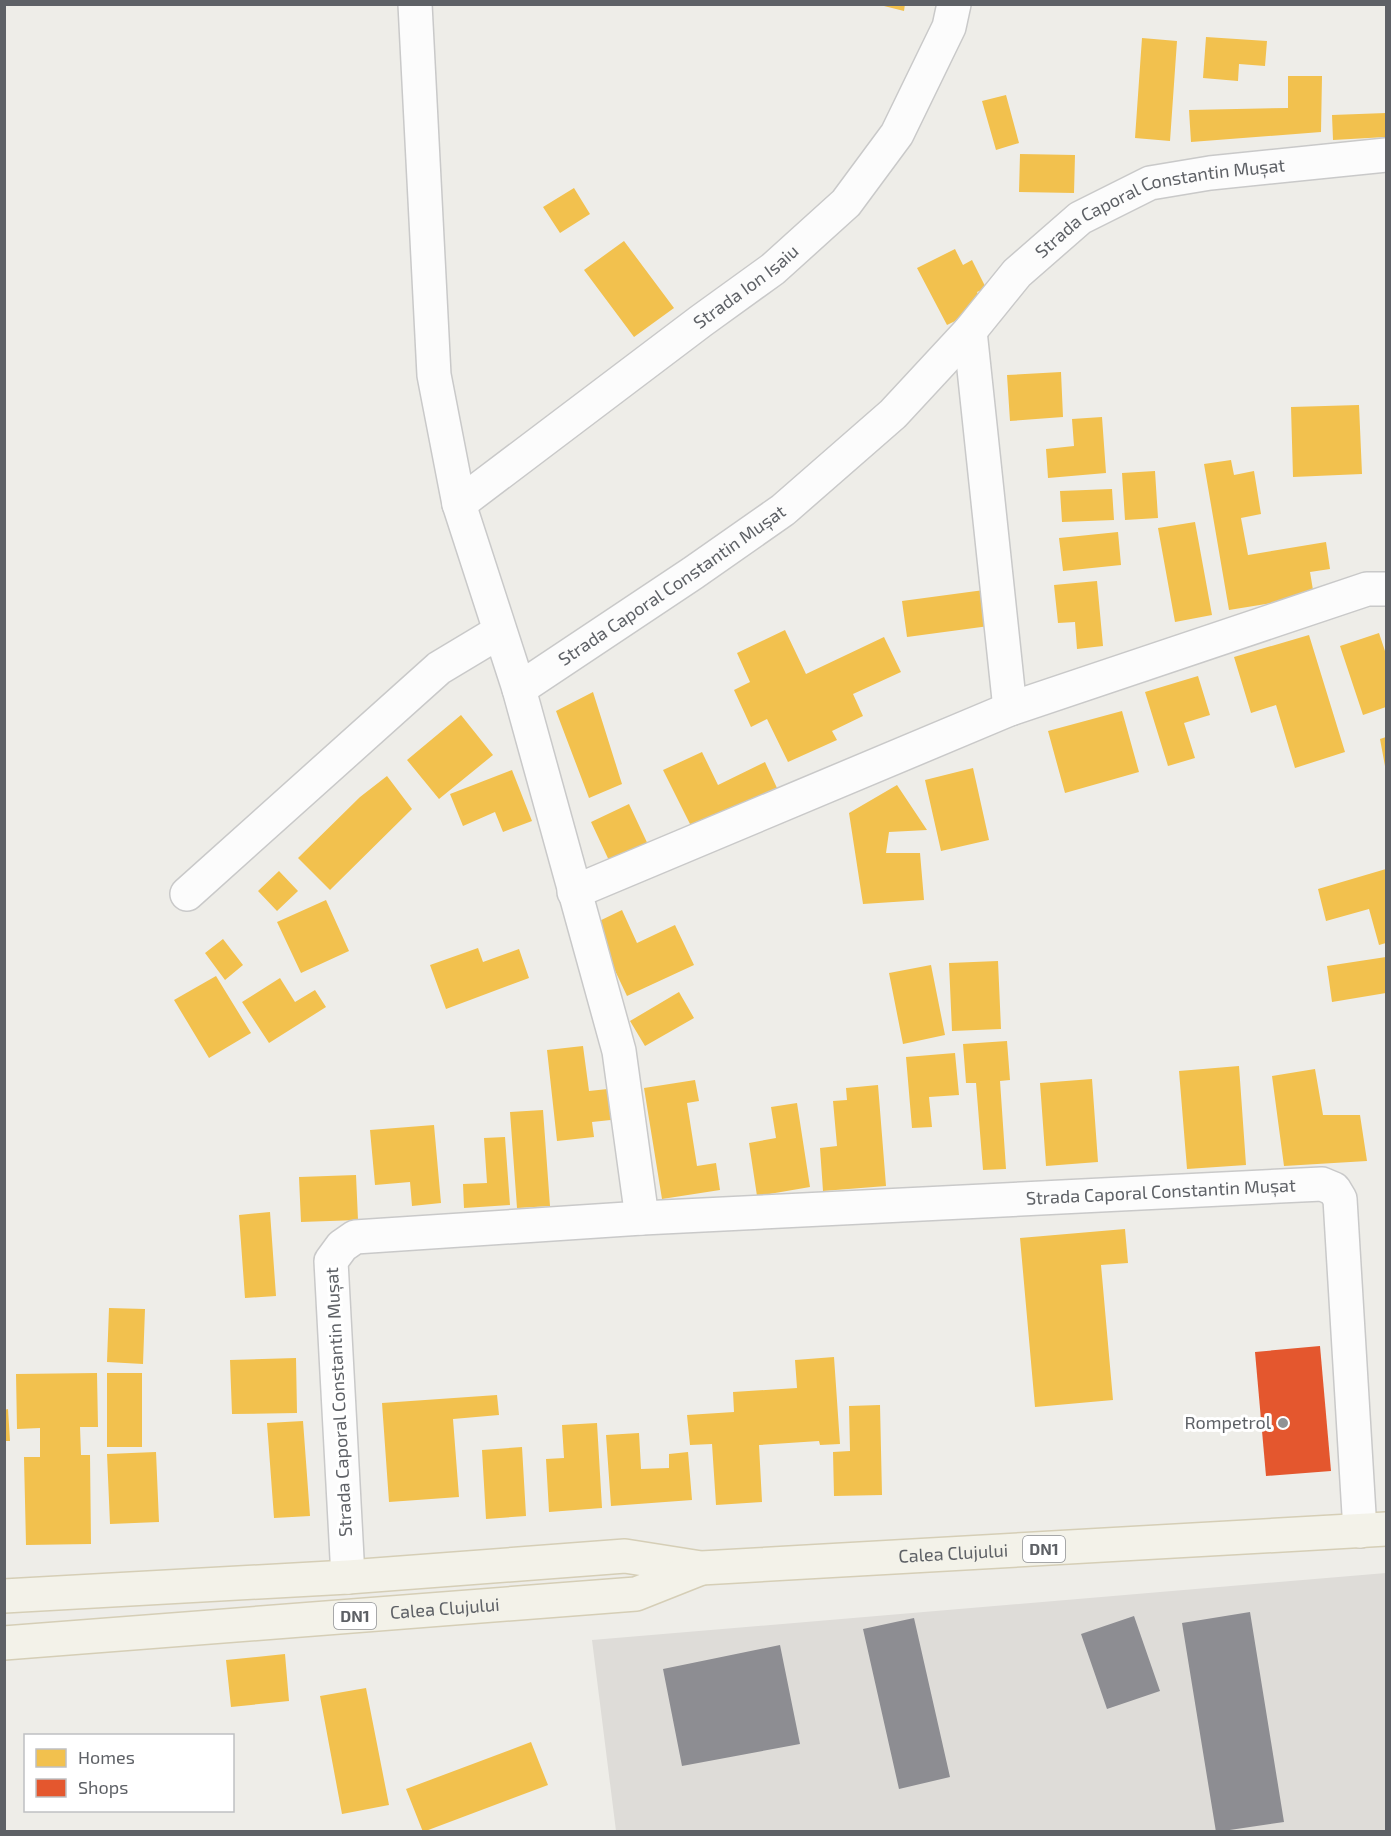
<svg xmlns="http://www.w3.org/2000/svg" width="1391" height="1836" viewBox="0 0 1391 1836" font-family="'Exo 2',sans-serif">
  <style>
    .industrial { fill: #dedcd8 }
    .homes { fill: #f2c14e }
    .shops { fill: #e4572e }
    .industry { fill: #8d8d92 }
    .lines { fill: none; stroke-linecap: round; stroke-linejoin: round }
    .street-casing { stroke: #c9c9c9; stroke-width: 36 }
    .primary-casing { stroke: #d5ceb6; stroke-width: 36 }
    .street { stroke: #fcfcfc; stroke-width: 33 }
    .primary { stroke: #f3f2e9; stroke-width: 33 }
    .poi-dot { fill: #909294; stroke: #fff; stroke-width: 2 }
    .labels { text-anchor: middle; stroke-width: 6; stroke-linejoin: round; paint-order: stroke }
    .shield { fill: #fff; stroke: #8e9094; stroke-width: 1.5 }
    .shield-label { font-size: 16px; font-weight: bold; fill: #5e6166 }
    .street-label { font-size: 18px; fill: #5e6166; stroke: #fff }
    .poi-label { font-size: 18px; fill: #5e6166; stroke: #fff; text-anchor: end }
  </style>
  <rect width="100%" height="100%" fill="#eeede8"/>
  <path class="industrial" d="M 1386,1573 L 1386,1831 L 616,1831 L 592,1640 Z"/>
  <path class="homes" d="M 876,4 L 905,4 L 904,11 Z
    M 1206,37 L 1267,41 L 1265,66 L 1239,64 L 1238,81 L 1203,78 Z
    M 1142,38 L 1177,41 L 1170,141 L 1135,138 Z
    M 1288,76 L 1322,76 L 1321,132 L 1191,142 L 1189,110 L 1288,108 Z
    M 1006,95 L 1019,143 L 996,150 L 982,101 Z
    M 1386,113 L 1386,137 L 1333,140 L 1332,115 Z
    M 1020,154 L 1075,155 L 1074,193 L 1019,192 Z
    M 574,188 L 590,214 L 560,233 L 543,207 Z
    M 624,241 L 674,308 L 634,337 L 584,270 Z
    M 955,249 L 963,265 L 972,260 L 986,288 L 977,292 L 984,307 L 947,325 L 917,268 Z
    M 1061,372 L 1063,417 L 1010,421 L 1007,375 Z
    M 1359,405 L 1362,474 L 1293,477 L 1291,407 Z
    M 1102,417 L 1106,473 L 1048,478 L 1046,449 L 1074,446 L 1072,419 Z
    M 1231,460 L 1234,475 L 1254,471 L 1261,514 L 1241,518 L 1248,555 L 1326,542 L 1330,569 L 1310,572 L 1314,596 L 1229,610 L 1204,464 Z
    M 1155,471 L 1158,518 L 1125,520 L 1122,473 Z
    M 1112,489 L 1114,520 L 1062,522 L 1060,491 Z
    M 1195,522 L 1212,615 L 1175,622 L 1158,528 Z
    M 1118,532 L 1121,565 L 1063,571 L 1059,538 Z
    M 1097,581 L 1103,646 L 1077,649 L 1075,622 L 1058,623 L 1054,585 Z
    M 984,590 L 989,626 L 907,637 L 902,601 Z
    M 785,630 L 806,674 L 884,637 L 901,672 L 853,694 L 863,716 L 832,731 L 837,740 L 788,762 L 767,719 L 751,727 L 734,690 L 750,682 L 737,653 Z
    M 1379,633 L 1386,654 L 1386,707 L 1363,715 L 1340,646 Z
    M 1309,635 L 1345,752 L 1295,768 L 1276,705 L 1251,713 L 1234,657 Z
    M 1198,676 L 1210,715 L 1184,723 L 1195,758 L 1168,766 L 1145,692 Z
    M 593,692 L 622,784 L 589,798 L 556,711 Z
    M 1122,711 L 1139,772 L 1065,793 L 1048,731 Z
    M 461,715 L 493,755 L 439,799 L 407,760 Z
    M 1386,737 L 1386,766 L 1385,766 L 1380,739 Z
    M 702,752 L 718,785 L 765,762 L 777,788 L 692,828 L 663,770 Z
    M 973,768 L 989,840 L 941,851 L 925,780 Z
    M 512,770 L 532,821 L 503,832 L 495,812 L 463,826 L 450,794 Z
    M 387,776 L 412,809 L 330,890 L 298,858 L 360,797 Z
    M 897,785 L 927,830 L 889,832 L 886,853 L 920,853 L 924,900 L 863,904 L 849,813 Z
    M 629,804 L 651,851 L 613,869 L 591,822 Z
    M 1386,869 L 1386,943 L 1379,945 L 1369,909 L 1326,921 L 1318,889 Z
    M 279,871 L 298,891 L 277,911 L 258,891 Z
    M 326,900 L 349,951 L 301,973 L 277,922 Z
    M 622,910 L 637,943 L 675,925 L 694,965 L 627,996 L 593,924 Z
    M 223,939 L 243,965 L 225,980 L 205,953 Z
    M 478,948 L 483,962 L 519,949 L 529,978 L 446,1009 L 430,965 Z
    M 1386,957 L 1386,993 L 1332,1002 L 1327,966 Z
    M 998,961 L 1001,1029 L 952,1031 L 949,963 Z
    M 931,965 L 945,1035 L 903,1044 L 889,973 Z
    M 216,976 L 251,1033 L 209,1058 L 174,1000 Z
    M 280,978 L 295,1002 L 315,990 L 326,1007 L 269,1043 L 242,1002 Z
    M 679,992 L 694,1018 L 645,1046 L 630,1021 Z
    M 1007,1041 L 1010,1080 L 1000,1081 L 1006,1169 L 983,1170 L 976,1083 L 966,1083 L 963,1044 Z
    M 583,1046 L 589,1091 L 617,1088 L 620,1119 L 592,1122 L 594,1137 L 557,1141 L 547,1050 Z
    M 955,1053 L 959,1095 L 929,1097 L 932,1127 L 912,1128 L 906,1057 Z
    M 1239,1066 L 1246,1165 L 1187,1169 L 1179,1071 Z
    M 1315,1069 L 1323,1115 L 1360,1115 L 1367,1161 L 1284,1166 L 1272,1076 Z
    M 1092,1079 L 1098,1162 L 1046,1166 L 1040,1083 Z
    M 695,1080 L 699,1101 L 687,1103 L 697,1166 L 716,1163 L 720,1190 L 662,1199 L 644,1088 Z
    M 878,1085 L 886,1186 L 823,1191 L 820,1148 L 837,1146 L 833,1101 L 847,1100 L 846,1088 Z
    M 797,1103 L 810,1187 L 757,1196 L 749,1143 L 776,1138 L 771,1107 Z
    M 543,1110 L 550,1206 L 517,1208 L 510,1112 Z
    M 434,1125 L 441,1203 L 412,1206 L 410,1182 L 375,1185 L 370,1130 Z
    M 505,1137 L 510,1205 L 464,1208 L 463,1184 L 487,1183 L 484,1138 Z
    M 356,1175 L 358,1220 L 301,1222 L 299,1177 Z
    M 270,1212 L 276,1296 L 245,1298 L 239,1215 Z
    M 1125,1229 L 1128,1263 L 1101,1265 L 1113,1400 L 1035,1407 L 1020,1238 Z
    M 109,1308 L 145,1309 L 143,1364 L 107,1362 Z
    M 834,1357 L 840,1444 L 820,1445 L 819,1441 L 759,1445 L 762,1502 L 716,1505 L 712,1444 L 690,1445 L 687,1415 L 734,1412 L 733,1392 L 797,1388 L 795,1360 Z
    M 296,1358 L 297,1413 L 232,1414 L 230,1360 Z
    M 97,1373 L 98,1427 L 80,1427 L 81,1455 L 90,1455 L 91,1544 L 26,1545 L 24,1457 L 40,1457 L 40,1428 L 17,1429 L 16,1374 Z
    M 107,1373 L 142,1373 L 142,1447 L 107,1447 Z
    M 497,1395 L 499,1415 L 453,1419 L 459,1497 L 389,1502 L 382,1403 Z
    M 880,1405 L 882,1495 L 834,1496 L 833,1452 L 850,1451 L 849,1406 Z
    M 8,1409 L 10,1441 L 4,1441 L 4,1410 Z
    M 303,1421 L 310,1516 L 274,1518 L 267,1423 Z
    M 597,1423 L 602,1508 L 549,1512 L 546,1459 L 564,1458 L 562,1425 Z
    M 639,1433 L 641,1469 L 669,1468 L 669,1454 L 688,1452 L 692,1500 L 611,1506 L 606,1435 Z
    M 522,1447 L 526,1516 L 486,1519 L 482,1450 Z
    M 156,1452 L 159,1522 L 110,1524 L 107,1454 Z
    M 285,1654 L 289,1701 L 231,1707 L 226,1660 Z
    M 366,1688 L 389,1805 L 342,1814 L 320,1696 Z
    M 531,1742 L 548,1785 L 423,1832 L 406,1789 Z"/>
  <path class="shops" d="M 1320,1346 L 1331,1471 L 1266,1476 L 1255,1352 Z"/>
  <path class="industry" d="M 1250,1612 L 1284,1822 L 1216,1832 L 1182,1623 Z
    M 1134,1616 L 1160,1691 L 1107,1709 L 1081,1634 Z
    M 914,1618 L 950,1777 L 899,1789 L 863,1629 Z
    M 780,1645 L 800,1744 L 682,1766 L 663,1669 Z"/>
  <g class="lines">
    <g class="street-casing">
      <g id="street">
        <path d="M 415,4 L 434,375 L 459,504 L 519,689"/>
        <path d="M 970,331 L 1010,709"/>
        <path id="s1" d="M 459,504 L 701,321 L 773,269 L 846,203 L 897,134 L 949,27 L 954,4"/>
        <path d="M 574,892 L 1010,709 L 1367,589 L 1386,589"/>
        <path d="M 187,894 L 439,668 L 499,632"/>
        <path id="s2" d="M 642,1218 L 619,1051 L 519,689 L 693,573 L 783,510 L 893,414 L 970,331 L 1017,273 L 1080,218 L 1150,183 L 1210,173 L 1386,155"/>
        <path id="s3" d="M 348,1577 L 331,1261 L 342,1246 L 355,1237 L 642,1218 L 1322,1184 L 1334,1189 L 1340,1199 L 1360,1531"/>
      </g>
    </g>
    <g class="primary-casing">
      <g id="primary">
        <path id="s4" d="M 4,1596 L 348,1577 L 625,1556 L 701,1568 L 1386,1529"/>
        <path id="s5" d="M 4,1643 L 636,1594 L 699,1569"/>
      </g>
    </g>
    <use href="#street" class="street"/>
    <use href="#primary" class="primary"/>
  </g>
  <circle class="poi-dot" cx="1283" cy="1423" r="6"/>
  <g class="labels">
    <g class="shield">
      <rect x="1023" y="1536" width="42" height="26" rx="4.5"/>
      <rect x="334" y="1603" width="42" height="26" rx="4.5"/>
    </g>
    <g class="shield-label">
      <text x="1044" y="1555">DN1</text>
      <text x="355" y="1622">DN1</text>
    </g>
    <g class="street-label">
      <text dy="6" stroke="none"><textPath href="#s2" startOffset="1360">Strada Caporal Constantin Mușat</textPath></text>
      <text dy="6" stroke="none"><textPath href="#s1" startOffset="360">Strada Ion Isaiu</textPath></text>
      <text dy="6" stroke="none"><textPath href="#s2" startOffset="729">Strada Caporal Constantin Mușat</textPath></text>
      <text dy="6" stroke="none"><textPath href="#s3" startOffset="1158">Strada Caporal Constantin Mușat</textPath></text>
      <text transform="translate(339 1402) rotate(-93)" y="6">Strada Caporal Constantin Mușat</text>
      <text dy="6" stroke="none"><textPath href="#s4" startOffset="952">Calea Clujului</textPath></text>
      <text dy="6" stroke="none"><textPath href="#s5" startOffset="442">Calea Clujului</textPath></text>
    </g>
    <g class="poi-label">
      <text x="1271" y="1429">Rompetrol</text>
    </g>
  </g>
  <rect width="1391" height="1836" fill="none" stroke="#5e6166" stroke-width="12"/>
  <rect x="24" y="1734" width="210" height="78" fill="#ffffff" stroke="#bfc0c2" stroke-width="1.5"/>
  <rect x="36" y="1749" width="30" height="18" fill="#f2c14e" stroke="#bfc0c2" stroke-width="1.5"/>
  <text x="78" y="1764" font-size="18" fill="#5e6166">Homes</text>
  <rect x="36" y="1779" width="30" height="18" fill="#e4572e" stroke="#bfc0c2" stroke-width="1.5"/>
  <text x="78" y="1794" font-size="18" fill="#5e6166">Shops</text>
</svg>
